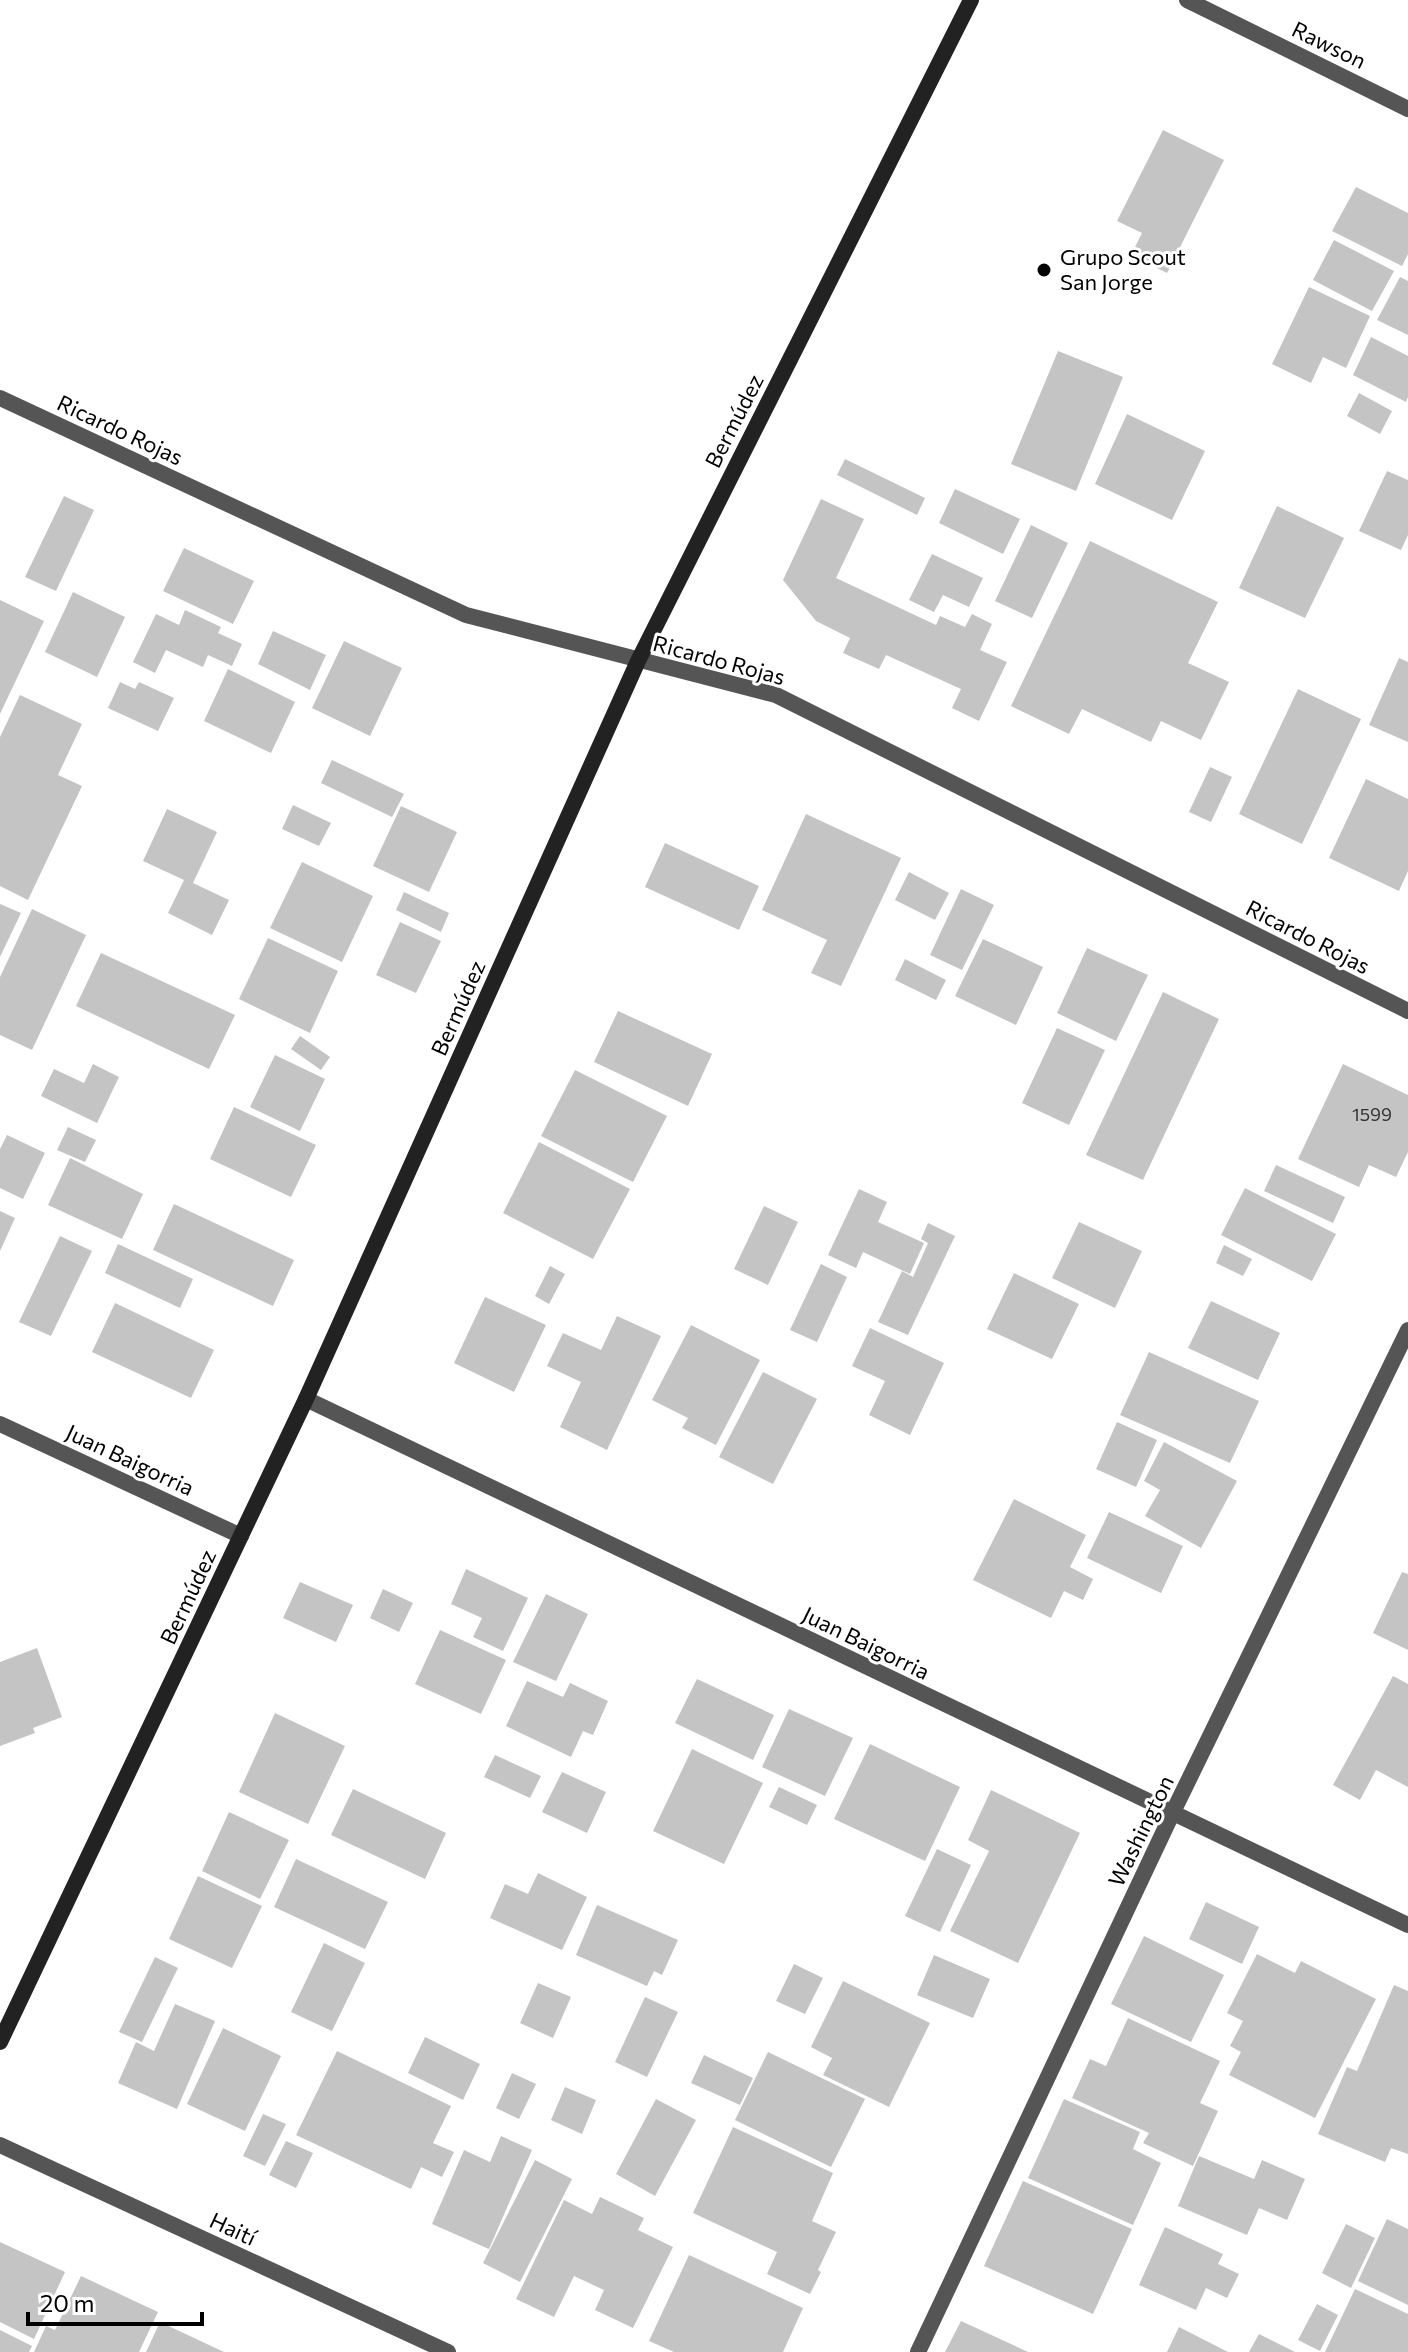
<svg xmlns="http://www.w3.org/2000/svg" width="1408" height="2352" viewBox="0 0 1408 2352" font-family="Commissioner,sans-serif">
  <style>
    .building { fill: #c4c4c4 }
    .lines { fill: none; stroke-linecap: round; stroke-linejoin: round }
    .minor { stroke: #555; stroke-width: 16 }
    .secondary { stroke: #222; stroke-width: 16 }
    .poi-dot { fill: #000; stroke: #fff; stroke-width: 3 }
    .labels { text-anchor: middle; stroke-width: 6; stroke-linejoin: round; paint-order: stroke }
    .number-label { font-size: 18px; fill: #313131 }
    .street-label { font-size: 22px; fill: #000; stroke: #fff }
    .poi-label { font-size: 22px; fill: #000; stroke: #fff; text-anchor: start }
  </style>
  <rect width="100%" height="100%" fill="#fff"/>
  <path class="building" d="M 1163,130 L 1224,160 L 1167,273 L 1131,255 L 1142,233 L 1117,221 Z
    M 1356,187 L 1408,213 L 1408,254 L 1402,266 L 1332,231 Z
    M 1334,240 L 1394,271 L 1372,311 L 1313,280 Z
    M 1400,277 L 1408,281 L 1408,335 L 1377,320 Z
    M 1309,287 L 1370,316 L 1346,368 L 1323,357 L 1311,383 L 1272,364 Z
    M 1371,337 L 1408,356 L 1408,397 L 1406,402 L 1353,375 Z
    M 1058,351 L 1123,377 L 1076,491 L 1011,464 Z
    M 1359,393 L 1392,411 L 1380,434 L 1347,416 Z
    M 1127,414 L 1205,451 L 1172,520 L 1095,484 Z
    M 845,459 L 925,498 L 917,515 L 837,475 Z
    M 1387,471 L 1408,480 L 1408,535 L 1401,550 L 1359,531 Z
    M 955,489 L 1020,519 L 1003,554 L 939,523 Z
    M 64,496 L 94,510 L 56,591 L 25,577 Z
    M 821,499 L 864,519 L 836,578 L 936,625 L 940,616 L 965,627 L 972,614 L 992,624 L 980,650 L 1007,662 L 979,721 L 952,708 L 961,689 L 886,655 L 879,669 L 843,653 L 850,638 L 816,621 L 783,580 Z
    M 1277,506 L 1344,538 L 1305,618 L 1239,588 Z
    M 1031,525 L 1068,543 L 1032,618 L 995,601 Z
    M 1090,541 L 1218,602 L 1188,663 L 1229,682 L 1201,740 L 1161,721 L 1151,742 L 1082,709 L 1069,734 L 1011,706 Z
    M 184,548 L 254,581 L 233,624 L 163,591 Z
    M 932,554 L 983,578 L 969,607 L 943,595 L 934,612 L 909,600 Z
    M 73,592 L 125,617 L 97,677 L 45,652 Z
    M 0,600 L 44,621 L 0,714 Z
    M 185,610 L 221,627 L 218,633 L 242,644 L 232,666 L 208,655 L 203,667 L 166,650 L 155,673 L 133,662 L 156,614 L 179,625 Z
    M 273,631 L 326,655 L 310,690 L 258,664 Z
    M 344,641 L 402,668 L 370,736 L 312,708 Z
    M 1399,658 L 1408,662 L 1408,742 L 1369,725 Z
    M 228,669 L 295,702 L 271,753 L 204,721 Z
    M 120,682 L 135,689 L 139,682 L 174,698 L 158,731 L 108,708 Z
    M 1298,689 L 1361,719 L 1302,844 L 1239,814 Z
    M 20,695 L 82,724 L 58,775 L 82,786 L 28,900 L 0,886 L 0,737 Z
    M 332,760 L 404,794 L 392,817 L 321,783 Z
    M 1210,767 L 1232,777 L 1211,822 L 1189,812 Z
    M 1366,779 L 1408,799 L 1408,871 L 1399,891 L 1329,858 Z
    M 293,805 L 331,823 L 319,846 L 282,829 Z
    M 401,806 L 457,832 L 429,892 L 373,866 Z
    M 167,809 L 217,832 L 193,883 L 229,900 L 212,935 L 168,913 L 184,880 L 143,861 Z
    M 806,814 L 901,858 L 841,986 L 811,973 L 827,940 L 762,910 Z
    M 665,843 L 759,886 L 739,930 L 645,887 Z
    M 302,862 L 373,896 L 342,962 L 270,928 Z
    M 909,872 L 949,893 L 935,920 L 895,900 Z
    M 961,889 L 994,905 L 962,970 L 930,955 Z
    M 404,892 L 449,913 L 441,932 L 396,910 Z
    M 0,904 L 21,913 L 0,957 Z
    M 32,909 L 86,935 L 32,1050 L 0,1035 L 0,977 Z
    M 400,922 L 441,941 L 416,993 L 376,975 Z
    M 268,938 L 338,971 L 310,1033 L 239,999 Z
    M 983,939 L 1043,967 L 1016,1025 L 955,996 Z
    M 1087,948 L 1148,975 L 1116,1041 L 1057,1013 Z
    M 101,953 L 235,1015 L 209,1069 L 76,1006 Z
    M 905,959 L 946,980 L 936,1000 L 895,980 Z
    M 1163,992 L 1219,1019 L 1143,1180 L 1086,1155 Z
    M 618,1011 L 712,1054 L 688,1106 L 594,1062 Z
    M 1057,1028 L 1105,1050 L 1069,1125 L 1022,1103 Z
    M 300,1036 L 330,1057 L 321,1070 L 291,1049 Z
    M 275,1055 L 325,1079 L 300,1131 L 250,1107 Z
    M 93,1064 L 119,1077 L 97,1123 L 41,1096 L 54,1069 L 84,1083 Z
    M 1343,1064 L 1408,1095 L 1408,1152 L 1396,1177 L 1369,1165 L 1359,1187 L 1298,1159 Z
    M 575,1070 L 667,1116 L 633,1182 L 541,1136 Z
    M 234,1107 L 316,1145 L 291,1197 L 210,1159 Z
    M 68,1127 L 96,1140 L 85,1162 L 57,1150 Z
    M 7,1135 L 45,1153 L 23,1199 L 0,1188 L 0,1149 Z
    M 539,1142 L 630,1189 L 593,1259 L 503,1213 Z
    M 70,1158 L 143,1194 L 122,1239 L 48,1205 Z
    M 1276,1165 L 1345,1197 L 1333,1223 L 1264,1191 Z
    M 1245,1188 L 1336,1234 L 1312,1281 L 1221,1235 Z
    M 859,1189 L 887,1202 L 878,1222 L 924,1243 L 910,1274 L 863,1252 L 856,1268 L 828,1255 Z
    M 174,1204 L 294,1260 L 273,1306 L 153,1250 Z
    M 764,1206 L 798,1222 L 768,1285 L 734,1269 Z
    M 0,1211 L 15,1218 L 0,1251 Z
    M 1079,1222 L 1142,1251 L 1115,1308 L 1052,1278 Z
    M 928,1223 L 955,1236 L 908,1335 L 878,1322 L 902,1271 L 913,1277 L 928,1243 L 921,1239 Z
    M 60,1236 L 92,1251 L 51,1336 L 19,1322 Z
    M 118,1244 L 193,1279 L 180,1308 L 105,1273 Z
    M 1224,1245 L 1252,1259 L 1243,1276 L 1216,1263 Z
    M 821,1264 L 847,1277 L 817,1342 L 790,1330 Z
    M 550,1266 L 565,1274 L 549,1304 L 535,1296 Z
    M 1014,1273 L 1079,1304 L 1052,1359 L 987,1329 Z
    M 485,1297 L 546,1325 L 514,1392 L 454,1363 Z
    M 1211,1301 L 1280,1333 L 1258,1380 L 1188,1348 Z
    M 115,1303 L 214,1350 L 191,1398 L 92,1352 Z
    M 617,1316 L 661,1336 L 607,1450 L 560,1427 L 581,1382 L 547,1366 L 563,1333 L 601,1350 Z
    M 691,1325 L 760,1360 L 716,1445 L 682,1428 L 688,1418 L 652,1400 Z
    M 870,1328 L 944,1363 L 910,1435 L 869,1415 L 885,1381 L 852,1366 Z
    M 1149,1352 L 1259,1401 L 1230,1463 L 1120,1415 Z
    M 763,1372 L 817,1399 L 773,1484 L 719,1457 Z
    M 1117,1422 L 1157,1440 L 1136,1487 L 1096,1469 Z
    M 1164,1442 L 1237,1481 L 1201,1548 L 1145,1516 L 1160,1490 L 1144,1481 Z
    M 1014,1499 L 1086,1535 L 1070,1567 L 1093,1579 L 1083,1600 L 1064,1591 L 1051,1618 L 973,1580 Z
    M 1109,1512 L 1183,1546 L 1161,1593 L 1087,1558 Z
    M 466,1569 L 528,1598 L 503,1651 L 473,1637 L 482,1618 L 451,1604 Z
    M 1402,1572 L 1408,1574 L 1408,1650 L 1373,1633 Z
    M 300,1582 L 353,1605 L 336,1642 L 283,1618 Z
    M 383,1589 L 413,1603 L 399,1632 L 370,1618 Z
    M 546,1594 L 588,1614 L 556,1681 L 513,1662 Z
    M 440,1630 L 506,1660 L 481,1714 L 415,1684 Z
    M 37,1648 L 62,1717 L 33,1728 L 35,1733 L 0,1746 L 0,1662 Z
    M 1393,1676 L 1408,1684 L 1408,1787 L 1376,1770 L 1360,1800 L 1333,1785 Z
    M 697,1679 L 774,1715 L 753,1760 L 675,1723 Z
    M 527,1681 L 563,1697 L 570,1683 L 608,1701 L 593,1735 L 583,1731 L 571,1757 L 506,1726 Z
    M 789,1709 L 853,1738 L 825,1796 L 762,1767 Z
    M 275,1713 L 345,1746 L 308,1824 L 239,1792 Z
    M 870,1744 L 960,1787 L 925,1861 L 834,1819 Z
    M 692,1749 L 763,1783 L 724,1864 L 653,1831 Z
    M 495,1755 L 541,1776 L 530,1798 L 484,1777 Z
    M 562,1772 L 606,1792 L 587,1833 L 542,1812 Z
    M 779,1787 L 817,1805 L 807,1825 L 769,1807 Z
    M 353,1789 L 446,1833 L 425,1879 L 331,1835 Z
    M 991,1790 L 1080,1833 L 1018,1963 L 950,1931 L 989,1851 L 968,1840 Z
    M 229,1812 L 289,1840 L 260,1899 L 202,1871 Z
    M 937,1849 L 971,1865 L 940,1932 L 905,1916 Z
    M 296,1859 L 388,1902 L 365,1949 L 274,1907 Z
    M 538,1873 L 587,1897 L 562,1950 L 490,1918 L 505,1884 L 528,1894 Z
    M 198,1876 L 262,1906 L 232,1968 L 169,1939 Z
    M 1206,1902 L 1259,1927 L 1242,1964 L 1189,1939 Z
    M 597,1905 L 678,1940 L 662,1975 L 654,1971 L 647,1986 L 576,1955 Z
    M 1144,1936 L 1224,1975 L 1191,2042 L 1111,2004 Z
    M 324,1943 L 365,1963 L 332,2031 L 291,2012 Z
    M 1257,1954 L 1295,1973 L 1301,1961 L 1376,1999 L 1315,2118 L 1229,2075 L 1241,2052 L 1230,2046 L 1243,2021 L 1227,2013 Z
    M 934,1955 L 990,1979 L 973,2018 L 917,1995 Z
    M 155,1957 L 178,1968 L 142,2042 L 119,2032 Z
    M 794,1964 L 823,1978 L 805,2014 L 776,2001 Z
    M 843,1981 L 930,2023 L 889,2107 L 823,2075 L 832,2058 L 811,2047 Z
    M 538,1983 L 571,1997 L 553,2038 L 520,2023 Z
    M 1394,1985 L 1408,1991 L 1408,2154 L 1391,2148 L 1385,2162 L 1318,2134 L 1347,2067 L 1357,2071 Z
    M 645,1997 L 678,2012 L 647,2077 L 615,2062 Z
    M 175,2004 L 215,2021 L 177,2109 L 118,2083 L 136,2042 L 154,2051 Z
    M 1128,2018 L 1220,2061 L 1200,2103 L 1218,2111 L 1193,2166 L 1143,2143 L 1149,2133 L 1072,2098 L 1090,2059 L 1106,2066 Z
    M 223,2028 L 281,2056 L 245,2131 L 187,2104 Z
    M 425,2037 L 480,2064 L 463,2100 L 408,2073 Z
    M 337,2051 L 451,2106 L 433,2143 L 454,2152 L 442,2177 L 421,2167 L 411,2189 L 296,2135 Z
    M 768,2052 L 865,2099 L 831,2167 L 735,2120 Z
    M 704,2055 L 753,2078 L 740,2105 L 691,2083 Z
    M 512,2073 L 536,2084 L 519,2119 L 496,2108 Z
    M 565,2087 L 596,2100 L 582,2134 L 551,2120 Z
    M 656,2099 L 696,2120 L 655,2196 L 616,2174 Z
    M 1064,2099 L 1140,2132 L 1133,2149 L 1161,2163 L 1133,2225 L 1028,2178 Z
    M 263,2114 L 286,2124 L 265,2166 L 243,2156 Z
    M 733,2127 L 833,2173 L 812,2221 L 836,2232 L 818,2270 L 821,2272 L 810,2294 L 767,2274 L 777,2252 L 693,2213 Z
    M 501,2136 L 532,2150 L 489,2249 L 432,2224 L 464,2150 L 490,2162 Z
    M 286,2141 L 313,2153 L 296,2188 L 269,2175 Z
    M 1199,2156 L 1254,2179 L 1262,2160 L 1305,2179 L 1287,2220 L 1259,2208 L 1247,2235 L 1178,2206 Z
    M 535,2160 L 572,2179 L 520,2282 L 483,2263 Z
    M 1023,2181 L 1132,2229 L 1093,2314 L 984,2266 Z
    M 600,2197 L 644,2218 L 638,2230 L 673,2247 L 633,2328 L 595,2310 L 604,2290 L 574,2276 L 554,2317 L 516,2299 L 564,2200 L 592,2214 Z
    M 1387,2219 L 1408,2229 L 1408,2305 L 1358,2281 Z
    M 1346,2224 L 1375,2238 L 1351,2288 L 1322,2273 Z
    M 1165,2227 L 1223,2254 L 1218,2264 L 1239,2274 L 1227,2298 L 1206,2288 L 1196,2310 L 1139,2285 Z
    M 0,2242 L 65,2272 L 34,2339 L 0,2322 Z
    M 689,2255 L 803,2308 L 783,2352 L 674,2352 L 649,2341 Z
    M 81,2276 L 158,2312 L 139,2352 L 34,2352 L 46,2326 L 55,2330 Z
    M 1355,2289 L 1408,2314 L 1408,2352 L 1325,2352 Z
    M 1317,2304 L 1338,2315 L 1320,2351 L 1298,2340 Z
    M 961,2321 L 1028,2352 L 945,2352 Z
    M 160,2322 L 224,2352 L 146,2352 Z
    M 1179,2327 L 1228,2352 L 1167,2352 Z
    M 0,2330 L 32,2346 L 29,2352 L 0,2352 Z
    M 1259,2334 L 1295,2352 L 1249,2352 Z"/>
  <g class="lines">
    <path class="minor" d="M 1187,0 L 1408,109
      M 0,398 L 466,615 L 776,695 L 1408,1011
      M 306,1399 L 1408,1925
      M 0,1424 L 241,1536
      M 0,2145 L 448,2352
      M 918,2352 L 1172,1814 L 1408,1330"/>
    <path class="secondary" d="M 0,2042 L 306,1399 L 638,661 L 971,0"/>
  </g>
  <circle class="poi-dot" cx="1044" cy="270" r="8"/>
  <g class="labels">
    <g class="number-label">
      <text x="1372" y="1121">1599</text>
    </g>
    <g class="street-label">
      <text transform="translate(1329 45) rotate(26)" y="8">Rawson</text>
      <text transform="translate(734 421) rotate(-63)" y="8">Bermúdez</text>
      <text transform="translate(120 430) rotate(25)" y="8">Ricardo Rojas</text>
      <text transform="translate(719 660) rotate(15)" y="8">Ricardo Rojas</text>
      <text transform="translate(1308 937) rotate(27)" y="8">Ricardo Rojas</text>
      <text transform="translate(458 1008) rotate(-66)" y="8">Bermúdez</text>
      <text transform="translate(130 1460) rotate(25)" y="8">Juan Baigorria</text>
      <text transform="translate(188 1597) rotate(-65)" y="8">Bermúdez</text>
      <text transform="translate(866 1643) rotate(26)" y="8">Juan Baigorria</text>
      <text transform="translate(1141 1831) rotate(-64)" y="8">Washington</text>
      <text transform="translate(233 2229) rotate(25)" y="8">Haití</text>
    </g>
    <g class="poi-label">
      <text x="1060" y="265">Grupo Scout<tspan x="1060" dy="25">San Jorge</tspan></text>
    </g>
  </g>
  <path d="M28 2312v12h174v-12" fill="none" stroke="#000000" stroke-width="4"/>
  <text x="40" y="2312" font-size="24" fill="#000000" stroke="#ffffff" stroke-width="6" paint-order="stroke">20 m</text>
</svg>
